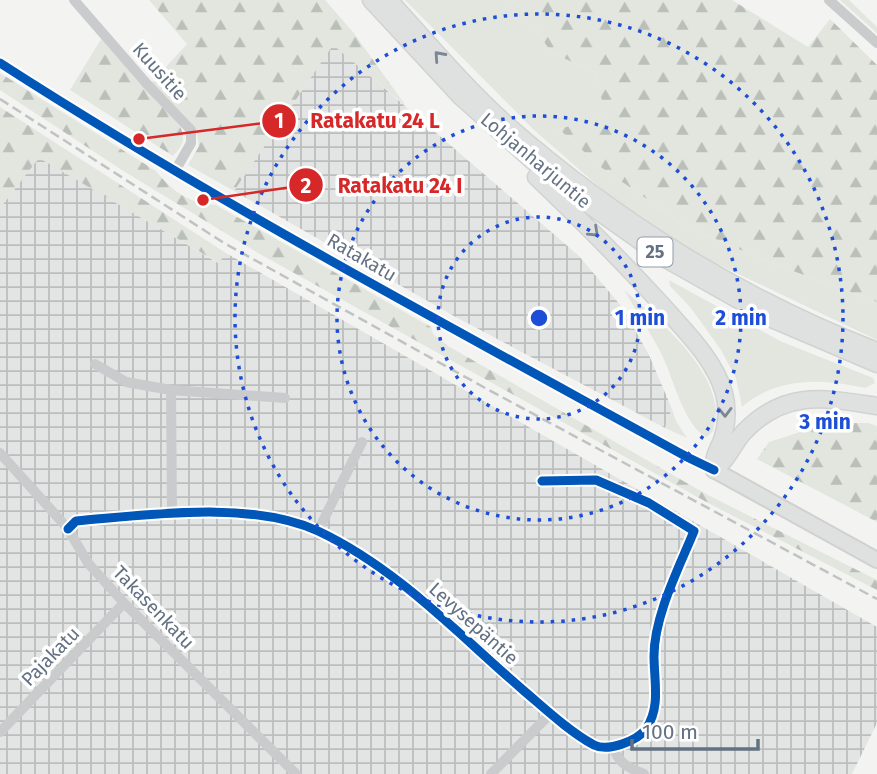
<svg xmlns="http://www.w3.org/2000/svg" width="877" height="774" viewBox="0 0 877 774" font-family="'Fira Sans',sans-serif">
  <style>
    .industrial { fill: url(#industrial-grid) }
    .grass { fill: #e2e6df }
    .forest { fill: url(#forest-firs) }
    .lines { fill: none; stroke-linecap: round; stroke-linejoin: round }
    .major-casing { stroke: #d0d1d0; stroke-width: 18 }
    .highway-casing { stroke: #d1d2d2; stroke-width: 19 }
    .minor { stroke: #cacbcc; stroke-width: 10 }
    .major { stroke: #dfe0e0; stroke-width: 14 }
    .highway { stroke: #dfe0e0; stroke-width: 16 }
    .rail { stroke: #c1c2c2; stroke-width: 2.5; stroke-dasharray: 10 5; stroke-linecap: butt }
    .cycleway-casing { stroke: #fff; stroke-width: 13 }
    .cycleway { stroke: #0057b8; stroke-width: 9 }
    .oneway { stroke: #7c8795 }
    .ring { fill: none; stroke: #1d4ed8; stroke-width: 3.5; stroke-dasharray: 3.5 7 }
    .labels { text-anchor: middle; stroke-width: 7; stroke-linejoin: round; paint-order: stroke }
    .shield { fill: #fff; stroke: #929ca8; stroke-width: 2 }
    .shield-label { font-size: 18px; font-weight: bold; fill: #637182 }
    .street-label { font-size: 19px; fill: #637182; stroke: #fff }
    .centre { fill: #1d4ed8; stroke: #fff; stroke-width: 3.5 }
    .ring-label { font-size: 21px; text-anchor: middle; font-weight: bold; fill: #1d4ed8; stroke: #fff; stroke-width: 7; stroke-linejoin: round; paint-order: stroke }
    .leader { fill: none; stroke: #d62828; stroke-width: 2.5 }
    .callout-dot { fill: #d62828; stroke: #fff; stroke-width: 2.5 }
    .mark-label { font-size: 21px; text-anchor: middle; font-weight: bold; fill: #fff }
    .callout-label { font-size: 21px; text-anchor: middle; font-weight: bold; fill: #d62828; stroke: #fff; stroke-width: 7; stroke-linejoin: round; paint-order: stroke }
  </style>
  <defs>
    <pattern id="industrial-grid" width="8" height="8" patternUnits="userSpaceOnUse" patternTransform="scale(1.75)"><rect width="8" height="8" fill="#e3e5e4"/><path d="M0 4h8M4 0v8" fill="none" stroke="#bcbebe"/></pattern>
    <pattern id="forest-firs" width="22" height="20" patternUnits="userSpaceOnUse" patternTransform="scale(1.75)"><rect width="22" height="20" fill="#e2e6df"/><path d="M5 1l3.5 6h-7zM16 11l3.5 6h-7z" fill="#bbbfba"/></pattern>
  </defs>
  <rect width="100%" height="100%" fill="#f3f4f1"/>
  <path class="industrial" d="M 333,44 L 579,256 L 622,307 L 649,355 L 672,409 L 665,428 L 454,316 L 234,191 Z
    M 39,157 L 218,263 L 226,253 L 877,627 L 877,723 L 852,774 L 0,774 L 0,208 Z"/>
  <path class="grass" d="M 405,0 L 509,0 L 519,5 L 551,52 L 595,73 L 607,116 L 559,129 L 602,168 L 686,226 L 766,261 L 877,302 L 877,340 L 694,253 L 621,206 L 534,130 Z
    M 840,0 L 849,0 L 877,27 L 877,33 Z
    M 669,280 L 780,341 L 873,378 L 875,383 L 865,388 C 822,378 776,377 742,407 L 736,378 L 721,350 L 691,308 L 670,286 Z
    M 624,290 C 657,318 711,363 716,409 C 716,416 714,424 713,431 L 707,437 C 684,428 672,373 660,351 C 649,331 636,310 624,290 Z
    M 672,409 L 676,421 L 687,438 L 665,428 Z"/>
  <path class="forest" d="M 149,0 L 325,0 L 353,32 L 406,106 L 333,45 L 234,191 L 188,165 L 199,146 L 196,128 L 152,82 L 187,44 Z
    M 509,0 L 732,0 L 808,47 L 830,19 L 877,65 L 877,302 L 766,261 L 686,226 L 602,168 L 559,129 L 606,116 L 595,73 L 551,52 L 519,5 Z
    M 101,39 L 180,126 C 186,140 183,145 173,156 L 70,90 Z
    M 0,73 L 156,171 C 174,193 189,203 216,205 L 431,327 L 433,334 L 448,346 L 706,494 L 877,580 L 877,590 L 710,504 L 258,253 L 125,172 L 0,90 Z
    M 0,107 L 226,253 L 219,263 L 39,158 L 0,208 Z
    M 828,423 L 868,423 L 877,426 L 877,522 L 757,459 L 769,442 Z"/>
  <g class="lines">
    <g class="major-casing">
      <path id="major" d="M 714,470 L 877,560"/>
    </g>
    <g class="highway-casing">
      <path id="highway" d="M 371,0 L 461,97 L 554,180 L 664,258 L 774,320 L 877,364
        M 389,0 C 427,42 464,86 506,124 C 615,220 742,299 877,351
        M 536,177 C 580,219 622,261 663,306 C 685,331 715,360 724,393 C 728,408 727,426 722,440 C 717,452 713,457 714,470
        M 714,470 C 728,460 733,444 744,432 C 785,389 825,398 877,406"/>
    </g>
    <path class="minor" d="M 74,0 L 147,84 L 191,130 L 191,143 L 175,171
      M 829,0 L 877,43
      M 0,63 C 222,206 456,330 687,457 L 714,470
      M 95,364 L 126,382 L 171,390 L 172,513
      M 171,390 L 285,398
      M 0,453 L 54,513 L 68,529 L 88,563 L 124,603 L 296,774
      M 68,529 L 76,521 C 149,515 250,500 318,531 C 397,568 458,634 523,690 C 543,707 571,733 594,745 C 608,752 637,741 646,729 C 661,707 654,681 654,656 C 654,616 679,568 694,531 L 649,503 L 596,480 L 542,481
      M 318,531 L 362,442
      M 0,732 L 124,603
      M 613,748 C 620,764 628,768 644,774
      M 491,774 L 551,713"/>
    <use href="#major" class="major"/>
    <use href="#highway" class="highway"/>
    <path class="rail" d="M 0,99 L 224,243 L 487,389 L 877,599"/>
    <g class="cycleway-casing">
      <path id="cycleway" d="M 0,63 C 222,206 456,330 687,457 L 714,470
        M 68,529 L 76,521 C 149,515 250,500 318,531 C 397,568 458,634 523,690 C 543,707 571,733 594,745 C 608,752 637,741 646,729 C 661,707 654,681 654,656 C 654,616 679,568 694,531 L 649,503 L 596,480 L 542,481"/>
    </g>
    <use href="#cycleway" class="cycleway"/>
  </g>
  <defs><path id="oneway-chevron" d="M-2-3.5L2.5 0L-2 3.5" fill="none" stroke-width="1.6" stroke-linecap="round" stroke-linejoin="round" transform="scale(1.75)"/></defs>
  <g class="oneway">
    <use href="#oneway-chevron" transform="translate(439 56) rotate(-132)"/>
    <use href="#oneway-chevron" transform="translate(594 232) rotate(43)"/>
    <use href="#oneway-chevron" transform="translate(725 412) rotate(89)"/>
  </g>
  <g class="ring">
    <circle cx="539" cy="318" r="101"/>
    <circle cx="539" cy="318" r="202"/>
    <circle cx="539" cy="318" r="304"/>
  </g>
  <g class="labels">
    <rect class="shield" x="637.5" y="237.5" width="35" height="29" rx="5"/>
    <g class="shield-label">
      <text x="655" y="258">25</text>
    </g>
    <g class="street-label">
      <text transform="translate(160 71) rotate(48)" y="7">Kuusitie</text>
      <text transform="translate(536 160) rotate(40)" y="7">Lohjanharjuntie</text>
      <text transform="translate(362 257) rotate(30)" y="7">Ratakatu</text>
      <text transform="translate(154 607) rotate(46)" y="7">Takasenkatu</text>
      <text transform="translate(474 623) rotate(42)" y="7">Levysepäntie</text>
      <text transform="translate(50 656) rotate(-46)" y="7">Pajakatu</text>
    </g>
  </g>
  <circle cx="539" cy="318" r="10" class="centre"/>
  <g class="ring-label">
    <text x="640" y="325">1 min</text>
    <text x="741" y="325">2 min</text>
    <text x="825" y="429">3 min</text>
  </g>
  <path class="leader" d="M139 139L279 121M203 200L306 185"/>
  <g class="callout-dot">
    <circle cx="139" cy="139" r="7"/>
    <circle cx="203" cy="200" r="7"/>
    <circle cx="279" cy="121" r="18"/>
    <circle cx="306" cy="185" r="18"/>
  </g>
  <g class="mark-label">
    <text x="279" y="128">1</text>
    <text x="306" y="193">2</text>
  </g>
  <g class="callout-label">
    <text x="375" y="128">Ratakatu 24 L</text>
    <text x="400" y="193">Ratakatu 24 I</text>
  </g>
  <path d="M632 739v10h126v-10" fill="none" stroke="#637182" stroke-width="3.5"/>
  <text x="642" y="739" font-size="21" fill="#637182" stroke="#ffffff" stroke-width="5" paint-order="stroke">100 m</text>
</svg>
